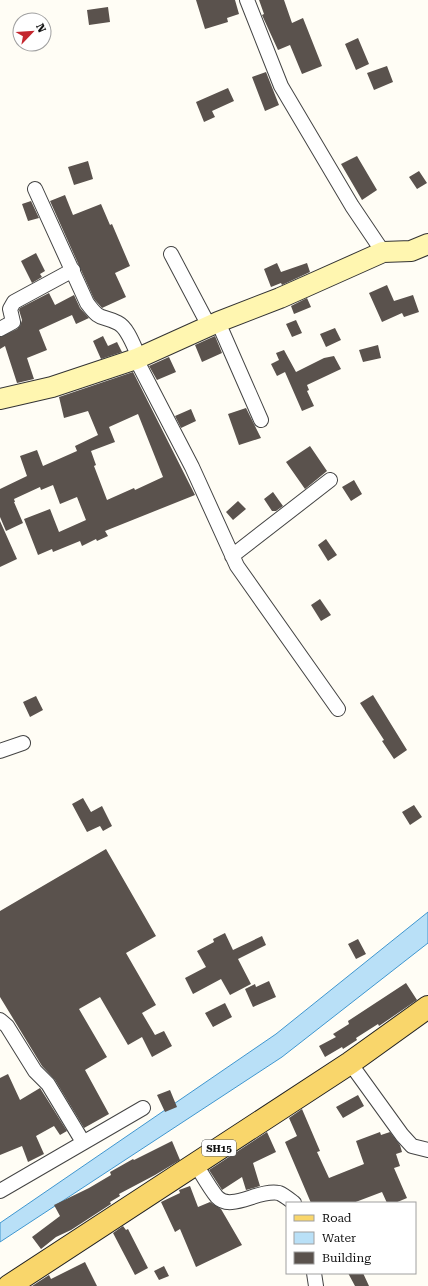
<svg xmlns="http://www.w3.org/2000/svg" width="428" height="1286" viewBox="0 0 428 1286" font-family="'Roboto Serif',serif">
  <style>
    .water { fill: #b9e0f7; stroke: #3f96cf }
    .building { fill: #5a524d; fill-rule: evenodd }
    .lines { fill: none; stroke-linecap: round; stroke-linejoin: round }
    .street-casing { stroke: #444; stroke-width: 16 }
    .secondary-casing { stroke: #333; stroke-width: 22 }
    .primary-casing { stroke: #222; stroke-width: 24 }
    .street { stroke: #fff; stroke-width: 14 }
    .secondary { stroke: #fff6b0; stroke-width: 20 }
    .primary { stroke: #f9d66b; stroke-width: 22 }
    .labels { text-anchor: middle; stroke-width: 4; stroke-linejoin: round; paint-order: stroke }
    .shield { fill: #fff; stroke: #585858; stroke-width: 1 }
    .shield-label { font-size: 10px; font-weight: bold; fill: #111 }
  </style>
  <rect width="100%" height="100%" fill="#fffdf5"/>
  <path class="water" d="M 428,912 L 428,943 L 282,1057 L 0,1242 L 0,1223 L 276,1034 Z"/>
  <path class="building" d="M 196,0 L 235,0 L 239,14 L 227,18 L 228,22 L 205,29 Z
    M 259,0 L 284,0 L 292,23 L 303,18 L 322,66 L 302,74 L 290,45 L 278,50 L 262,15 L 264,14 Z
    M 108,7 L 110,22 L 89,25 L 87,10 Z
    M 358,38 L 369,64 L 356,70 L 345,44 Z
    M 387,66 L 393,82 L 374,90 L 367,73 Z
    M 266,72 L 279,105 L 265,111 L 252,77 Z
    M 228,88 L 234,101 L 212,111 L 215,117 L 204,122 L 196,102 Z
    M 357,156 L 377,190 L 362,200 L 341,164 Z
    M 88,161 L 93,179 L 74,185 L 68,167 Z
    M 419,171 L 427,183 L 417,189 L 409,177 Z
    M 65,195 L 73,215 L 101,204 L 110,225 L 112,224 L 130,266 L 115,273 L 126,297 L 102,308 L 94,299 L 50,201 Z
    M 31,201 L 39,218 L 28,221 L 22,204 Z
    M 36,253 L 45,271 L 40,274 L 42,277 L 32,283 L 21,261 Z
    M 277,263 L 281,272 L 307,263 L 310,272 L 282,285 L 281,283 L 271,287 L 264,269 Z
    M 387,285 L 394,301 L 413,295 L 419,312 L 404,317 L 402,313 L 382,322 L 369,293 Z
    M 49,293 L 55,305 L 74,295 L 80,308 L 89,318 L 76,324 L 72,315 L 39,330 L 47,350 L 27,358 L 34,379 L 17,383 L 5,346 L 0,349 L 0,337 L 17,329 L 20,326 L 22,320 L 19,310 L 20,308 Z
    M 307,298 L 311,307 L 294,314 L 291,306 Z
    M 296,320 L 302,333 L 292,337 L 286,324 Z
    M 335,328 L 341,340 L 326,347 L 320,334 Z
    M 103,336 L 108,346 L 117,342 L 122,352 L 101,359 L 93,341 Z
    M 215,336 L 222,353 L 202,362 L 195,345 Z
    M 378,345 L 381,358 L 363,362 L 359,350 Z
    M 284,350 L 296,372 L 324,358 L 334,356 L 341,369 L 307,385 L 309,390 L 307,391 L 314,406 L 302,411 L 285,372 L 277,376 L 271,364 L 279,360 L 276,353 Z
    M 169,357 L 176,372 L 157,380 L 149,366 Z
    M 133,372 L 195,495 L 105,531 L 108,536 L 97,541 L 96,539 L 82,546 L 80,541 L 53,552 L 52,549 L 38,555 L 24,519 L 50,509 L 59,532 L 86,520 L 77,497 L 60,504 L 53,485 L 41,490 L 40,487 L 14,499 L 15,502 L 14,502 L 23,523 L 6,531 L 0,517 L 0,489 L 27,476 L 20,456 L 37,450 L 43,466 L 77,451 L 75,446 L 98,435 L 88,411 L 64,418 L 59,397 ZM 138,414 L 163,477 L 135,490 L 134,488 L 107,500 L 94,466 L 96,465 L 91,451 L 115,442 L 109,427 Z
    M 246,408 L 261,438 L 239,445 L 228,414 Z
    M 191,409 L 196,421 L 181,428 L 175,416 Z
    M 310,446 L 327,471 L 305,489 L 286,462 Z
    M 354,480 L 362,494 L 351,501 L 342,487 Z
    M 273,492 L 283,506 L 276,511 L 272,511 L 264,499 Z
    M 238,501 L 246,509 L 233,520 L 226,512 Z
    M 0,521 L 17,559 L 0,567 Z
    M 326,539 L 337,555 L 328,561 L 318,545 Z
    M 320,599 L 331,615 L 321,621 L 311,605 Z
    M 373,695 L 407,750 L 394,759 L 382,741 L 384,740 L 360,703 Z
    M 36,696 L 43,710 L 30,717 L 23,702 Z
    M 83,798 L 91,812 L 102,806 L 112,826 L 103,831 L 100,826 L 87,832 L 72,804 Z
    M 414,805 L 422,817 L 410,825 L 402,812 Z
    M 106,849 L 156,936 L 126,953 L 156,1005 L 142,1013 L 155,1035 L 164,1031 L 172,1046 L 152,1057 L 142,1037 L 128,1045 L 100,997 L 79,1009 L 107,1057 L 85,1070 L 109,1114 L 84,1128 L 55,1080 L 42,1066 L 0,997 L 0,911 Z
    M 225,933 L 233,950 L 262,936 L 266,945 L 238,959 L 251,984 L 230,995 L 221,979 L 193,994 L 185,978 L 206,967 L 197,951 L 214,942 L 213,939 Z
    M 358,939 L 366,954 L 356,959 L 348,944 Z
    M 269,981 L 276,997 L 253,1007 L 245,989 L 255,984 L 256,987 Z
    M 406,983 L 417,1000 L 379,1026 L 378,1024 L 356,1038 L 357,1040 L 343,1049 L 342,1047 L 325,1057 L 319,1046 L 336,1037 L 333,1034 L 349,1024 L 348,1021 Z
    M 225,1003 L 232,1017 L 213,1027 L 205,1013 Z
    M 8,1074 L 20,1100 L 40,1088 L 67,1131 L 60,1135 L 54,1126 L 36,1136 L 44,1154 L 28,1162 L 22,1146 L 0,1155 L 0,1078 Z
    M 170,1090 L 177,1107 L 165,1112 L 157,1095 Z
    M 358,1095 L 364,1106 L 343,1118 L 336,1107 Z
    M 302,1109 L 320,1151 L 317,1152 L 329,1178 L 364,1164 L 356,1141 L 380,1132 L 381,1135 L 390,1132 L 400,1145 L 402,1152 L 396,1154 L 400,1166 L 394,1168 L 407,1198 L 395,1203 L 387,1203 L 382,1192 L 353,1203 L 311,1203 L 285,1142 L 297,1136 L 289,1118 Z
    M 267,1132 L 276,1152 L 253,1163 L 260,1186 L 246,1190 L 242,1177 L 222,1190 L 209,1170 Z
    M 172,1141 L 180,1160 L 155,1175 L 119,1194 L 120,1196 L 110,1202 L 111,1204 L 71,1230 L 56,1237 L 41,1249 L 32,1237 L 60,1216 L 54,1205 L 89,1188 L 111,1175 L 110,1172 L 133,1159 L 134,1160 Z
    M 190,1186 L 198,1207 L 210,1202 L 221,1209 L 242,1245 L 196,1267 L 180,1229 L 175,1232 L 161,1202 L 180,1193 L 179,1190 Z
    M 123,1226 L 126,1230 L 128,1229 L 148,1268 L 135,1275 L 113,1233 Z
    M 85,1262 L 97,1286 L 32,1286 L 49,1275 L 51,1279 Z
    M 164,1266 L 169,1276 L 159,1280 L 154,1271 Z
    M 348,1273 L 363,1273 L 369,1286 L 355,1286 Z"/>
  <g class="lines">
    <g class="street-casing">
      <path id="street" d="M 247,0 L 281,86 L 352,206 L 383,252
        M 35,189 L 87,303 C 101,322 100,314 118,323 C 128,328 134,347 139,357
        M 171,254 L 209,326
        M 218,322 L 261,420
        M 0,329 L 13,322 L 10,309 L 14,302 L 73,270
        M 136,359 L 192,467 L 237,566 L 338,709
        M 232,556 L 330,480
        M 0,751 L 23,743
        M 0,1020 L 7,1026 L 35,1071 L 48,1084 L 83,1142
        M 350,1063 L 402,1135 L 412,1146 L 428,1150
        M 195,1163 C 202,1174 209,1187 217,1197 C 231,1212 258,1189 279,1193 C 284,1195 290,1200 294,1203
        M 0,1191 L 143,1108
        M 314,1273 L 316,1286"/>
    </g>
    <g class="secondary-casing">
      <path id="secondary" d="M 0,399 L 52,387 L 136,359 L 218,322 L 280,298 L 383,252 L 411,251 L 428,244"/>
    </g>
    <g class="primary-casing">
      <path id="primary" d="M 9,1286 L 350,1063 L 428,1007"/>
    </g>
    <use href="#street" class="street"/>
    <use href="#secondary" class="secondary"/>
    <use href="#primary" class="primary"/>
  </g>
  <g class="labels">
    <rect class="shield" x="202" y="1140" width="34" height="16" rx="3"/>
    <g class="shield-label">
      <text x="219" y="1152">SH15</text>
    </g>
  </g>
  <rect x="286" y="1202" width="130" height="72" fill="#ffffff" stroke="#a0a0a0"/>
  <rect x="294" y="1215" width="20" height="6" fill="#f9d66b" stroke="#a0a0a0"/>
  <text x="322" y="1222" font-size="12" fill="#111111">Road</text>
  <rect x="294" y="1232" width="20" height="12" fill="#b9e0f7" stroke="#a0a0a0"/>
  <text x="322" y="1242" font-size="12" fill="#111111">Water</text>
  <rect x="294" y="1252" width="20" height="12" fill="#5a524d" stroke="#a0a0a0"/>
  <text x="322" y="1262" font-size="12" fill="#111111">Building</text>
  <g transform="translate(32 32) rotate(65)"><circle r="19" fill="#ffffff" stroke="#a0a0a0"/>
  <path d="M0-3L7 15L0 10L-7 15Z" fill="#c4262e"/>
  <text y="-6" font-size="11" font-weight="bold" text-anchor="middle" fill="#111111">N</text>
  </g>
</svg>
